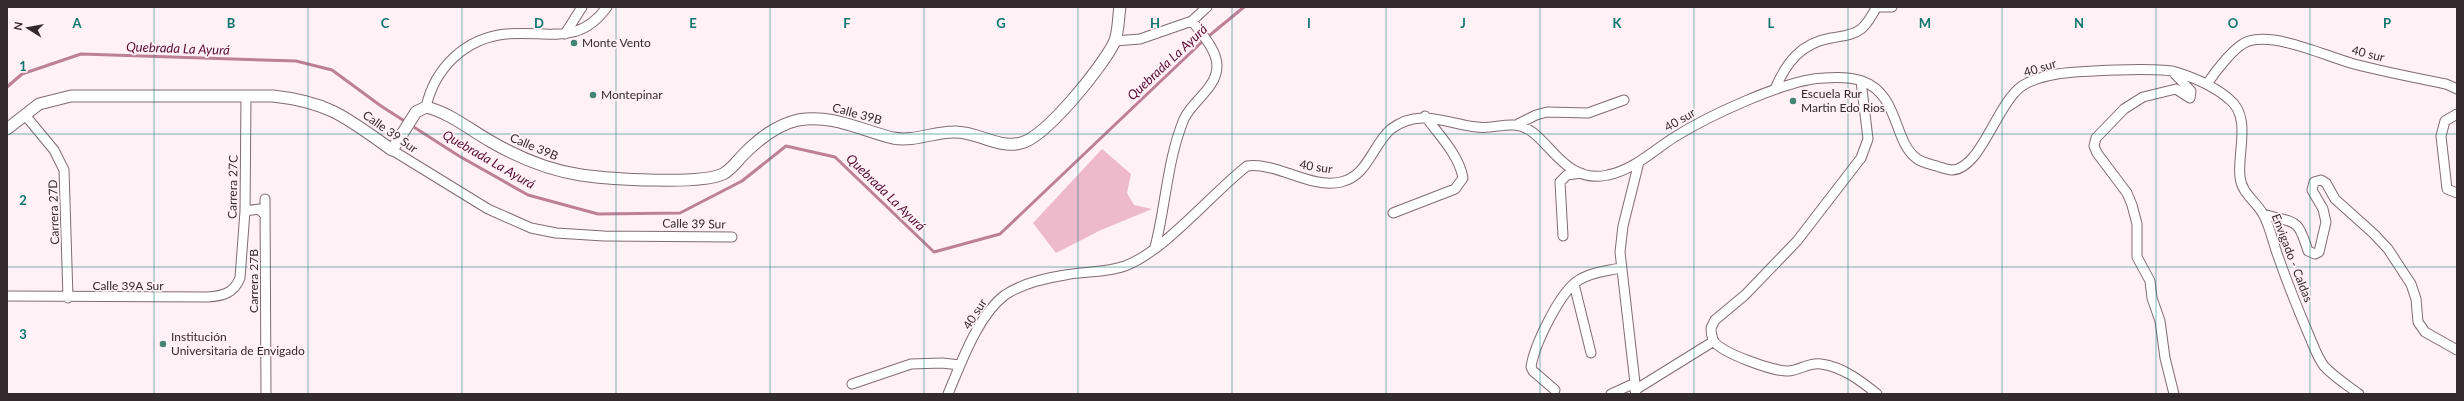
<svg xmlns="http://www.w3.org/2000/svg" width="2464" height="401" viewBox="0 0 2464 401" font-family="Lato,sans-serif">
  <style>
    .green { fill: #efb9cc }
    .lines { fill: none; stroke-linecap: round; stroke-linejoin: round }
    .stream { stroke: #be8097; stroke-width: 3 }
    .minor-casing { stroke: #806c73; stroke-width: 11 }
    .tertiary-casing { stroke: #806c73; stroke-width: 13 }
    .minor { stroke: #fff; stroke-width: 9 }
    .tertiary { stroke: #fff; stroke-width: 11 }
    .grid { fill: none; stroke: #0f766e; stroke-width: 1; stroke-opacity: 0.55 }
    .poi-dot { fill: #438474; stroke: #fff1f5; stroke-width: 1.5 }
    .labels { text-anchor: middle; stroke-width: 3.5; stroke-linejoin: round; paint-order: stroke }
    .poi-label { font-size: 12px; fill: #332a2d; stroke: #fff1f5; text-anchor: start }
    .street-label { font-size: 12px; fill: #332a2d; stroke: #fff1f5 }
    .water-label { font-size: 13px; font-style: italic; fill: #590d34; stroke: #fff1f5 }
    .grid-label { font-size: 13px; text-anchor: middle; font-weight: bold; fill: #0f766e; stroke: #fff1f5; stroke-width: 3.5; stroke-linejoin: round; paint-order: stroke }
  </style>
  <rect width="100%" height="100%" fill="#fff1f5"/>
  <path class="green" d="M 1102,149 L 1131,174 L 1127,193 L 1134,205 L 1152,209 L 1101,230 L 1056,253 L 1033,223 Z"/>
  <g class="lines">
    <path class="stream" d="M 7,87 L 22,74 L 81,54 L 296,61 L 332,70 L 381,106 L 459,156 L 528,195 L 598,214 L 680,213 L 742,181 L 786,146 L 835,157 L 934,252 L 1000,234 L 1204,40 L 1244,7"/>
    <g class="minor-casing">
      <path id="minor" d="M 1877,7 L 1892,7
        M 565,34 L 582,7
        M 1115,41 L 1140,39 L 1192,21 L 1207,7
        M 2172,71 L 2191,91 L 2190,98 L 2176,89 L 2143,97 L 2124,109 L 2096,138 L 2094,146 L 2097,153 L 2127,193 L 2132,205 L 2137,224 L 2137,257 L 2150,281 L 2152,298 L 2160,321 L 2165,358 L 2174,394
        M 1861,81 L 1868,139 L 1861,158 L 1797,241 L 1745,295 L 1715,320 L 1711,328 C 1711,332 1712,337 1713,340 C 1720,353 1775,372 1789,371 C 1801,370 1809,362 1821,364 C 1843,367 1861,381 1877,394
        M 2207,84 C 2215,72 2235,45 2249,41 C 2278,33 2325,56 2354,64 C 2385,72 2416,78 2446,84 L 2457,89
        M 1775,89 C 1786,63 1801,43 1831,38 C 1841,36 1852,36 1861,29 C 1868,24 1872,14 1877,7
        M 426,107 C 435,67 466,38 506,34 C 547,30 578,47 607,7
        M 2457,114 L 2445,121 L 2441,136 L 2447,189 L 2457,193
        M 25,115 L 54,150 L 64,170 L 68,298
        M 1518,124 L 1536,115 L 1547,112 L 1588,113 L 1624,100
        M 392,150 L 488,209 L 531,228 L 556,233 L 604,236 L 732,237
        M 265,199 L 266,394
        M 245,211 L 259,209 L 265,215
        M 1393,213 L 1455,189 L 1463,178 C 1459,155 1439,135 1425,116
        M 2263,214 C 2296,224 2297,216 2308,251 L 2315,254 L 2319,252 L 2326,222 L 2323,209 L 2312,190 L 2314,182 L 2321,180 L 2326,183 L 2335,199 L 2374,234 L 2388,249 L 2411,284 L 2416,299 L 2418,322 L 2425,332 L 2457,350
        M 1563,236 L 1560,182 L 1567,175 L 1581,173
        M 1155,247 C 1166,205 1167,160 1184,119 C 1192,101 1217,88 1217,66 C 1217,50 1201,33 1192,21
        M 1574,284 L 1591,353
        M 7,296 L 208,297 C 223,296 234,293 240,278 L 245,211 L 246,96
        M 1635,383 L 1620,252 L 1623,226 L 1639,162
        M 852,384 L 911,364 L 942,363 L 960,365
        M 1555,390 L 1533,371 L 1531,367 C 1534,346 1560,291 1579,280 C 1591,272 1607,271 1620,268
        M 948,394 C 961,363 978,315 1005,295 C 1021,284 1046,278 1065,275 C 1085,271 1106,273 1125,266 C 1165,251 1211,194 1247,166 C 1278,162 1309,189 1341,182 C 1368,176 1373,144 1391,129 C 1420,107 1447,124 1477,127 C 1490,129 1502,124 1514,125 C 1547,126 1559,186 1608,175 C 1633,170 1653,151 1673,138 C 1706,117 1786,79 1824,78 C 1836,77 1851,77 1862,81 C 1899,94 1893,140 1916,158 C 1922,163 1930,164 1937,166 C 1938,167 1950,170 1952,170 C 1981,169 1997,103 2022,86 C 2031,80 2045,76 2057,74 C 2078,71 2157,67 2176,72 C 2195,78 2214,86 2229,99 C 2252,117 2237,152 2240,177 C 2242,194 2255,200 2263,214 C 2270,226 2273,243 2278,256 C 2287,282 2297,307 2308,333 C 2313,344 2317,357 2324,366 C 2334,377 2347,385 2359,394
        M 1611,394 L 1635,383 L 1635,389
        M 1636,394 L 1635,390 L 1714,341"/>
    </g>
    <g class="tertiary-casing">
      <path id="tertiary" d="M 7,129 L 39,104 L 71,96 L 273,96 C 329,102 347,118 392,150 L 416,112 L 426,107 C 450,113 469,129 490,141 C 519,158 548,170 581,175 C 609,179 700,185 723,174 C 731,170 738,160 744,154 C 759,139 776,125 798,120 C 833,114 860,130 893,138 C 914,142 933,132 954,132 C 977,131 997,149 1021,143 C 1046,137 1102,67 1114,43 C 1119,32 1118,18 1120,7"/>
    </g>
    <use href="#minor" class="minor"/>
    <use href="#tertiary" class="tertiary"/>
  </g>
  <path class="grid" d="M 154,7 L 154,394M 308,7 L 308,394M 462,7 L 462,394M 616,7 L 616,394M 770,7 L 770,394M 924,7 L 924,394M 1078,7 L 1078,394M 1232,7 L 1232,394M 1386,7 L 1386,394M 1540,7 L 1540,394M 1694,7 L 1694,394M 1848,7 L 1848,394M 2002,7 L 2002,394M 2156,7 L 2156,394M 2310,7 L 2310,394M 7,134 L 2457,134M 7,267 L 2457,267"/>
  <g class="poi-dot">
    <circle cx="574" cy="43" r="4"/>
    <circle cx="593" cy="95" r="4"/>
    <circle cx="1793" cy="101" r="4"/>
    <circle cx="163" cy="344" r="4"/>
  </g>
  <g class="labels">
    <g class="poi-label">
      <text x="582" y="47">Monte Vento</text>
      <text x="1801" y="98">Escuela Rur<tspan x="1801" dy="14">Martin Edo Rios</tspan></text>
      <text x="601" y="99">Montepinar</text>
      <text x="171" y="341">Institución<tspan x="171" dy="14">Universitaria de Envigado</tspan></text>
    </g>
    <g class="street-label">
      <text transform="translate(2368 54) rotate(14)" y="4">40 sur</text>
      <text transform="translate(2040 68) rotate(-17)" y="4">40 sur</text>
      <text transform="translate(857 114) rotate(15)" y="4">Calle 39B</text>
      <text transform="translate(1680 120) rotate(-30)" y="4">40 sur</text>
      <text transform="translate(390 132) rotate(35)" y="4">Calle 39 Sur</text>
      <text transform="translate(534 147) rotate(23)" y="4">Calle 39B</text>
      <text transform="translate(1316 167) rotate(9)" y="4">40 sur</text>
      <text transform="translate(233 187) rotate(-89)" y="4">Carrera 27C</text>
      <text transform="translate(54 212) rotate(-92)" y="4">Carrera 27D</text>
      <text transform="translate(694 224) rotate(1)" y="4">Calle 39 Sur</text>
      <text transform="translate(2292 258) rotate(69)" y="4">Envigado - Caldas</text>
      <text transform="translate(254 281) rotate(-90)" y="4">Carrera 27B</text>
      <text x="128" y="290">Calle 39A Sur</text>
      <text transform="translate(975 314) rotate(-58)" y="4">40 sur</text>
    </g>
    <g class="water-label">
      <text transform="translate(178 48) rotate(2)" y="5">Quebrada La Ayurá</text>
      <text transform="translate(1167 62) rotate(-43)" y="5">Quebrada La Ayurá</text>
      <text transform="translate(489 159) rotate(30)" y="5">Quebrada La Ayurá</text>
      <text transform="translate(886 192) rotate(44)" y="5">Quebrada La Ayurá</text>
    </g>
  </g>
  <g class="grid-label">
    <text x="77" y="28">A</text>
    <text x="231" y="28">B</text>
    <text x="385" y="28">C</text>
    <text x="539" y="28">D</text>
    <text x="693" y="28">E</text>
    <text x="847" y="28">F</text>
    <text x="1001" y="28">G</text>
    <text x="1155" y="28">H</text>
    <text x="1309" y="28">I</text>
    <text x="1463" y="28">J</text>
    <text x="1617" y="28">K</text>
    <text x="1771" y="28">L</text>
    <text x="1925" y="28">M</text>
    <text x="2079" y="28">N</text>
    <text x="2233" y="28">O</text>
    <text x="2387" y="28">P</text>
    <text x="23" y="71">1</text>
    <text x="23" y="205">2</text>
    <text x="23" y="339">3</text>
  </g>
  <rect width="2464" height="401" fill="none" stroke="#332a2d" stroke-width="16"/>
  <g transform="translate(28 28) rotate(281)" stroke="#fff1f5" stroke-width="3" paint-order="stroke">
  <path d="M0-3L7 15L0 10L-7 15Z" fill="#332a2d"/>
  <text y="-6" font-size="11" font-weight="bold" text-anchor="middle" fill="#332a2d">N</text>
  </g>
</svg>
